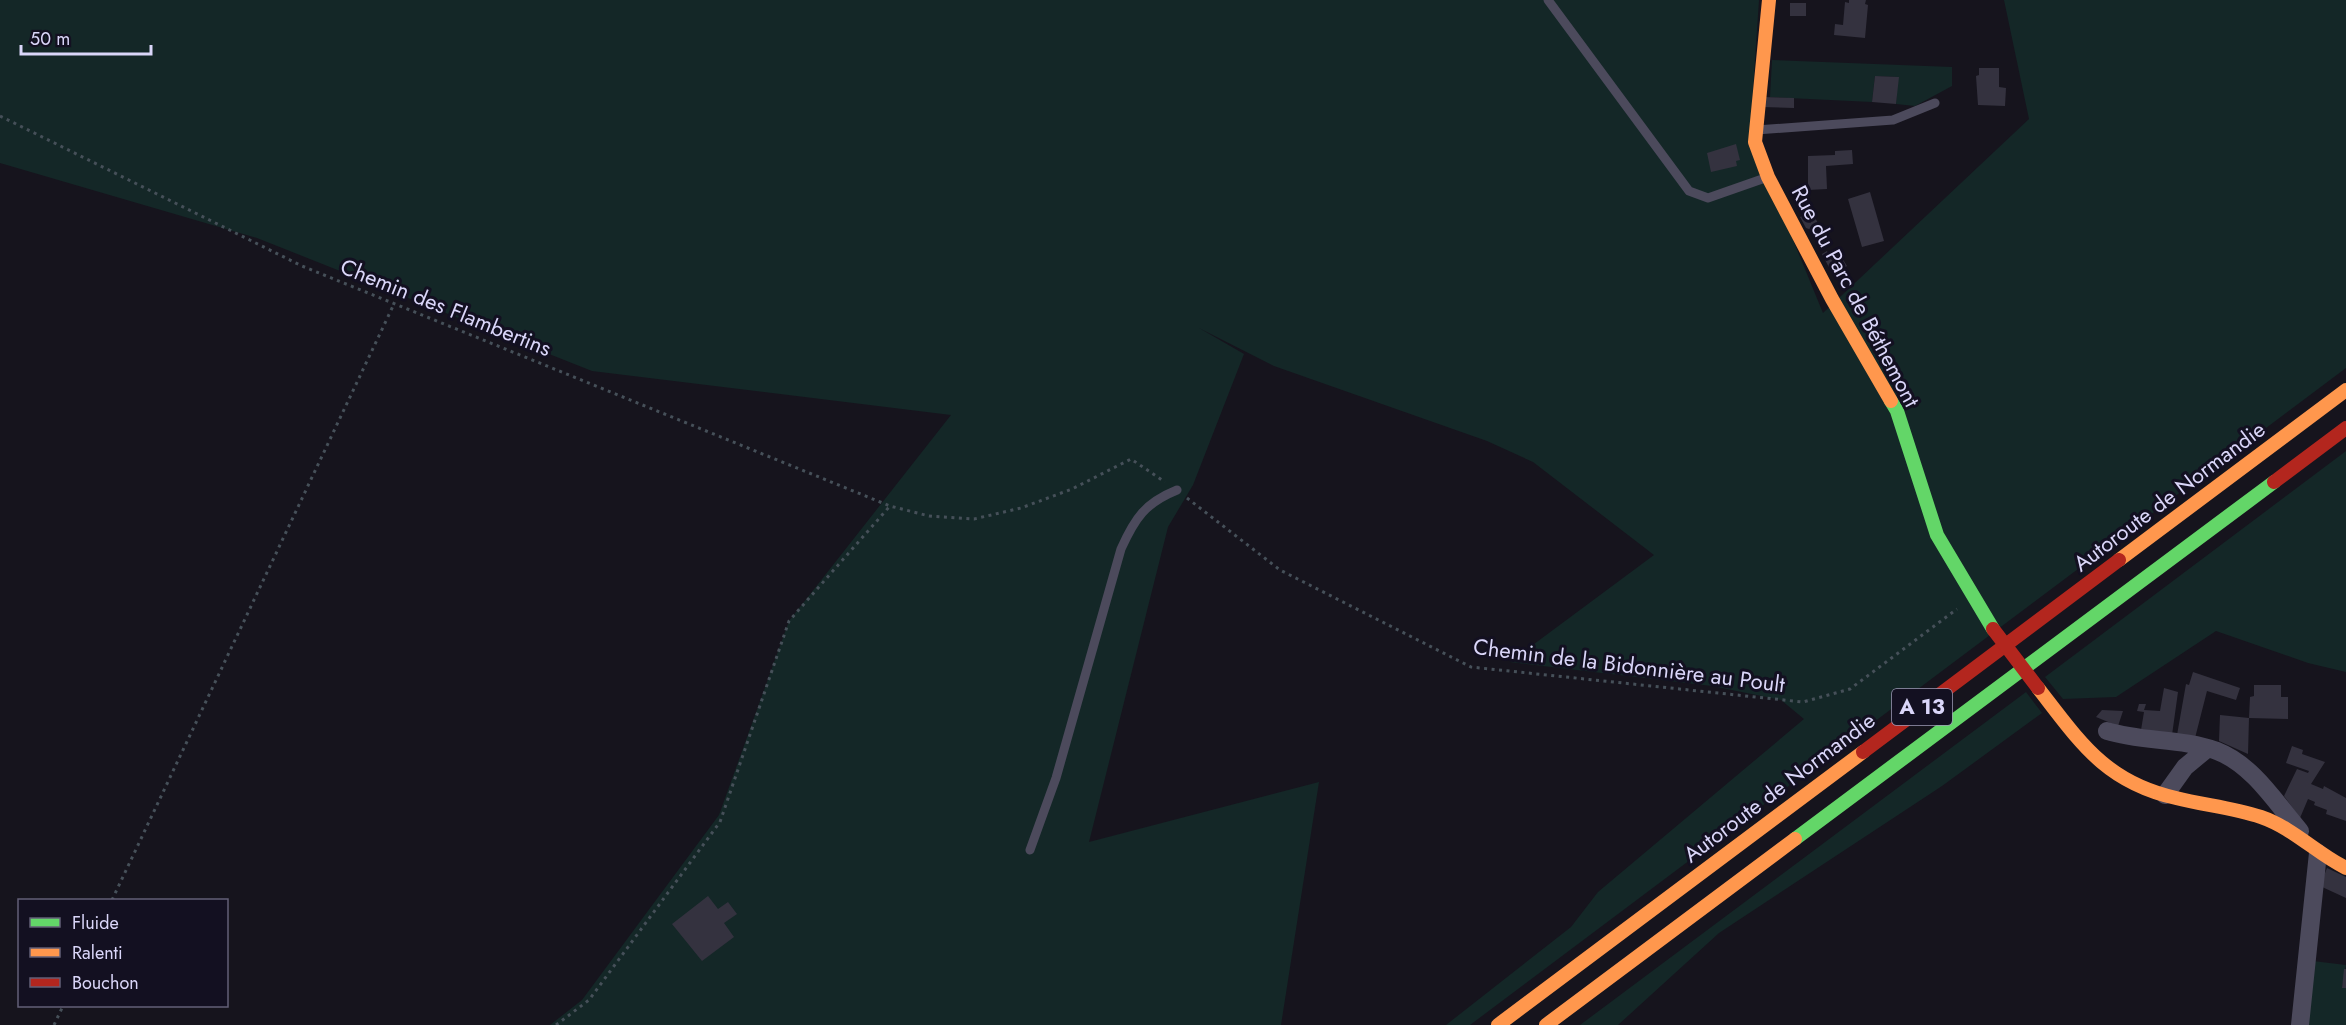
<svg xmlns="http://www.w3.org/2000/svg" width="2346" height="1025" viewBox="0 0 2346 1025" font-family="Jost,sans-serif">
  <style>
    .green { fill: #142727 }
    .building { fill: #34323f }
    .lines { fill: none; stroke-linecap: round; stroke-linejoin: round }
    .path { stroke: #465059; stroke-width: 3; stroke-dasharray: 3 4.5; stroke-linecap: butt }
    .lane { stroke: #4c4a5c; stroke-width: 9 }
    .street { stroke: #4c4a5c; stroke-width: 18 }
    .fast { stroke: #63d668; stroke-width: 14 }
    .slow { stroke: #ff974d; stroke-width: 14 }
    .jam { stroke: #b3261e; stroke-width: 14 }
    .jam-bridge { stroke: #b3261e; stroke-width: 14 }
    .labels { text-anchor: middle; stroke-width: 6; stroke-linejoin: round; paint-order: stroke }
    .shield { fill: #131021; stroke: #9e9bb8; stroke-width: 1.5 }
    .shield-label { font-size: 21px; font-weight: bold; fill: #dad6f9 }
    .street-label { font-size: 22px; fill: #dad6f9; stroke: #131021 }
  </style>
  <rect width="100%" height="100%" fill="#16141d"/>
  <path class="green" d="M 0,0 L 1759,0 L 1750,135 L 1823,313 L 2029,119 L 2004,0 L 2346,0 L 2346,368 L 1470,1025 L 1446,1025 L 1571,927 L 1598,892 L 1804,719 L 1781,700 L 1712,686 L 1510,662 L 1654,555 L 1533,462 L 1487,441 L 1274,366 L 1199,328 L 1244,354 L 1193,485 L 1168,527 L 1089,842 L 1319,782 L 1281,1025 L 550,1025 L 582,1000 L 719,815 L 789,621 L 951,415 L 592,371 L 257,238 L 0,163 Z
    M 1772,60 L 1952,67 L 1952,86 L 1915,106 L 1896,104 L 1898,77 L 1875,76 L 1872,102 L 1770,97 Z
    M 2346,451 L 2346,672 L 2308,663 L 2216,631 L 2116,697 L 2063,699 L 2045,677 Z
    M 2026,692 L 2042,713 L 1942,786 L 1719,933 L 1618,1025 L 1580,1025 Z
    M 2313,961 L 2346,965 L 2342,987 L 2346,988 L 2346,1025 L 2308,1025 Z"/>
  <path class="building" d="M 1849,0 L 1866,0 L 1865,4 L 1868,5 L 1865,38 L 1834,35 L 1835,24 L 1843,25 L 1845,2 L 1849,3 Z
    M 1790,3 L 1806,3 L 1806,16 L 1790,16 Z
    M 1979,68 L 1999,68 L 1999,87 L 2006,88 L 2005,106 L 1978,105 L 1976,76 L 1979,75 Z
    M 1875,76 L 1899,77 L 1896,104 L 1872,102 Z
    M 1762,97 L 1794,98 L 1794,108 L 1761,107 Z
    M 1736,144 L 1740,160 L 1736,161 L 1737,166 L 1711,172 L 1707,153 Z
    M 1852,150 L 1853,164 L 1826,166 L 1827,189 L 1808,190 L 1808,156 L 1835,155 L 1835,151 Z
    M 1870,192 L 1884,241 L 1862,247 L 1848,199 Z
    M 1812,212 L 1820,227 L 1815,231 L 1806,228 L 1800,217 Z
    M 1827,251 L 1830,258 L 1839,253 L 1847,266 L 1833,275 L 1822,254 Z
    M 2193,672 L 2240,688 L 2236,700 L 2207,691 L 2195,738 L 2177,735 L 2186,684 L 2189,685 Z
    M 2254,685 L 2281,685 L 2281,697 L 2288,697 L 2288,719 L 2249,718 L 2248,754 L 2219,741 L 2220,715 L 2249,718 L 2250,697 L 2254,696 Z
    M 2164,688 L 2178,692 L 2172,735 L 2141,730 L 2144,712 L 2137,711 L 2139,704 L 2146,704 L 2144,710 L 2160,711 Z
    M 2102,710 L 2123,711 L 2118,726 L 2096,717 Z
    M 2292,746 L 2303,750 L 2302,754 L 2325,762 L 2311,784 L 2323,789 L 2324,786 L 2346,798 L 2346,821 L 2326,814 L 2327,810 L 2314,805 L 2315,802 L 2308,799 L 2300,818 L 2284,796 L 2297,769 L 2308,773 L 2309,771 L 2286,763 Z
    M 2327,868 L 2346,877 L 2346,898 L 2320,886 Z
    M 708,896 L 718,909 L 728,902 L 737,914 L 724,923 L 734,937 L 702,961 L 672,924 Z
    M 2344,969 L 2346,969 L 2346,988 L 2342,988 Z"/>
  <g class="lines">
    <path class="path" d="M 0,116 L 302,266 L 890,506 L 929,516 L 974,519 L 1021,508 L 1072,489 L 1131,459 L 1165,482
      M 1187,498 L 1280,570 L 1471,667 L 1803,702 L 1850,689 L 1957,609
      M 112,900 L 394,304
      M 54,1025 L 63,1006
      M 556,1025 L 589,1000 L 720,822 L 789,621 L 890,506"/>
    <path class="lane" d="M 1548,0 L 1689,191 L 1708,198 L 1768,177
      M 1756,130 L 1893,120 L 1935,103
      M 1030,850 L 1056,778 L 1121,549 C 1135,518 1145,503 1177,490"/>
    <path class="street" d="M 2107,731 C 2142,742 2182,738 2217,751 C 2253,765 2276,803 2300,831
      M 2165,795 L 2185,767 L 2208,748
      M 2300,1025 L 2318,853"/>
    <path class="fast" d="M 1891,401 L 1897,411 L 1937,535 L 1993,629
      M 1795,839 L 2274,482"/>
    <path class="slow" d="M 1769,0 L 1755,142 L 1768,177 L 1832,299 L 1891,401
      M 2119,560 L 2346,390
      M 2038,688 C 2080,742 2105,782 2176,798 C 2204,805 2233,808 2261,817 C 2293,828 2316,853 2346,868
      M 1498,1025 L 1863,752
      M 1546,1025 L 1795,839"/>
    <path class="jam" d="M 2274,482 L 2346,428
      M 1863,752 L 2119,560"/>
    <path class="jam-bridge" d="M 1993,629 L 2038,688"/>
  </g>
  <g class="labels">
    <rect class="shield" x="1892" y="689" width="60" height="36" rx="4.5"/>
    <g class="shield-label">
      <text x="1922" y="714">A 13</text>
    </g>
    <g class="street-label">
      <text transform="translate(1856 296) rotate(62)" y="8">Rue du Parc de Béthemont</text>
      <text transform="translate(446 307) rotate(22)" y="8">Chemin des Flambertins</text>
      <text transform="translate(2169 496) rotate(-37)" y="8">Autoroute de Normandie</text>
      <text transform="translate(1629 665) rotate(7)" y="8">Chemin de la Bidonnière au Poult</text>
      <text transform="translate(1779 787) rotate(-37)" y="8">Autoroute de Normandie</text>
    </g>
  </g>
  <rect x="18" y="899" width="210" height="108" fill="#131021" stroke="#635f77" stroke-width="1.5"/>
  <rect x="30" y="918" width="30" height="9" fill="#63d668" stroke="#635f77" stroke-width="1.5"/>
  <text x="72" y="929" font-size="18" fill="#dad6f9">Fluide</text>
  <rect x="30" y="948" width="30" height="9" fill="#ff974d" stroke="#635f77" stroke-width="1.5"/>
  <text x="72" y="959" font-size="18" fill="#dad6f9">Ralenti</text>
  <rect x="30" y="978" width="30" height="9" fill="#b3261e" stroke="#635f77" stroke-width="1.5"/>
  <text x="72" y="989" font-size="18" fill="#dad6f9">Bouchon</text>
  <path d="M21 45v9h130v-9" fill="none" stroke="#dad6f9" stroke-width="3"/>
  <text x="30" y="45" font-size="18" fill="#dad6f9" stroke="#131021" stroke-width="4.5" paint-order="stroke">50 m</text>
</svg>
